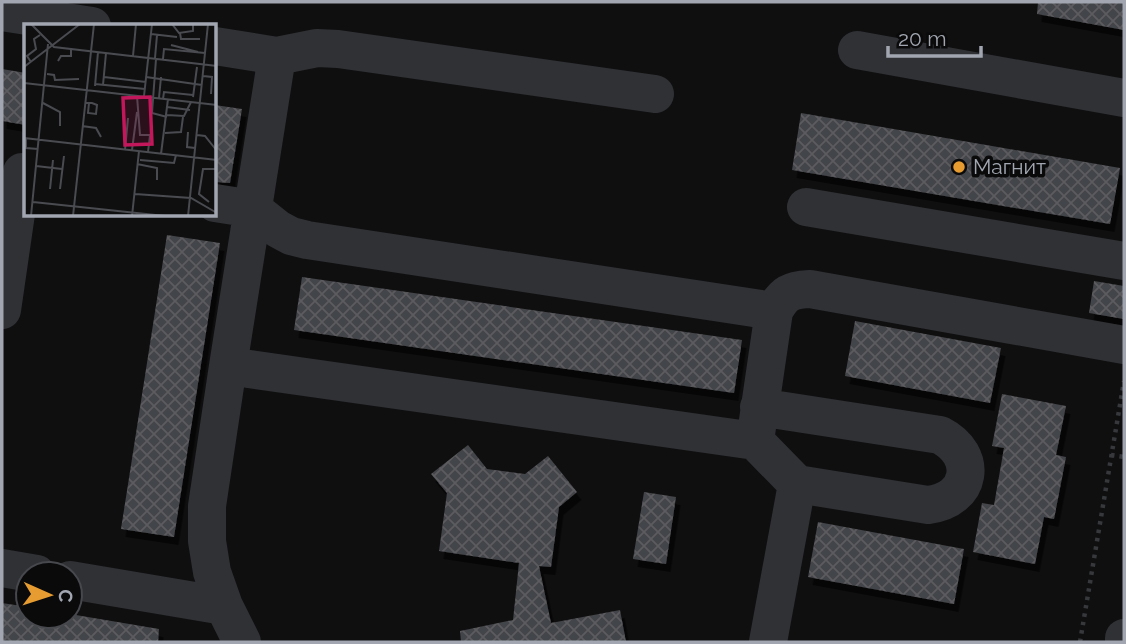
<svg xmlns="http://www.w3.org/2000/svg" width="1126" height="644" viewBox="0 0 1126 644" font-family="Raleway,sans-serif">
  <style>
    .building { fill: url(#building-cross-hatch); filter: url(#shadow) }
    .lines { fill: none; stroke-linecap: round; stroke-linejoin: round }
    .path { stroke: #36383c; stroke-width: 4.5; stroke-dasharray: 3.5 5; stroke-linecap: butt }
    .minor { stroke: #303135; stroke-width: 38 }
    .poi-dot { fill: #e69c31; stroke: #0a0a0b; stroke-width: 2.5 }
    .labels { text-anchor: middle; stroke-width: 7; stroke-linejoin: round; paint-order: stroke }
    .poi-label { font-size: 21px; fill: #a1a6b0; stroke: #0a0a0b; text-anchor: start }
    .inset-road { fill: none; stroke: #494b50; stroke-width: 2 }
    .view { fill: #c2185b; fill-opacity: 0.15; stroke: #c2185b; stroke-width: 3.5 }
    .inset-edge { fill: none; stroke: #a1a6b0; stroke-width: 3.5 }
  </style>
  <defs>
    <pattern id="building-cross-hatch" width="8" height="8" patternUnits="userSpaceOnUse" patternTransform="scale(1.75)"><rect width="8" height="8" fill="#434448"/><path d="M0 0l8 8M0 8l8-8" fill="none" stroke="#5b5c60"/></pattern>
    <filter id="shadow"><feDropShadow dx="4.5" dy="8" stdDeviation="0" flood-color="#0009"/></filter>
  </defs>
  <rect width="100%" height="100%" fill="#0f0f10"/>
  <path class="building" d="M 1038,2 L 1124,2 L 1124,30 L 1037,14 Z
    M 2,69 L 26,73 L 26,125 L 2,121 Z
    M 215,105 L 242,109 L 230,183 L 215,182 Z
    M 801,113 L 1120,168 L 1110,224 L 792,170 Z
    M 167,235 L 220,243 L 174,537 L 121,529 Z
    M 302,277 L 742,340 L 734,393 L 294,330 Z
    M 1094,281 L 1124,286 L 1124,319 L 1089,313 Z
    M 855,321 L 1001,348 L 990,403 L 845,376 Z
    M 1002,394 L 1066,406 L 1056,455 L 1066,457 L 1054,519 L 1044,517 L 1035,564 L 973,552 L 982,503 L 994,505 L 1004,448 L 992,446 Z
    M 468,445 L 487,469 L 525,474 L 548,456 L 577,492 L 559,507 L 551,567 L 539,566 L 551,623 L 620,610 L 626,642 L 461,642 L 460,631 L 513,620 L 519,563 L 439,551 L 447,493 L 431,474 Z
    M 644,492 L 676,497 L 666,564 L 633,559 Z
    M 818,522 L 964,549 L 954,604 L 808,577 Z
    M 2,603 L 28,607 L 28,616 L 70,616 L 70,614 L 159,629 L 158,642 L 2,642 Z"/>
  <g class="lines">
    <path class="path" d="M 1111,455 L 1124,457
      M 1080,642 L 1124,381"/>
    <path class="minor" d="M 2,12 L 92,26
      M 215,46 L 277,56 L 317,48 L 338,49 L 655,94
      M 857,50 L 1124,98
      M 215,203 L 253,209 L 278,229 L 291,236 L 307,240 L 774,311
      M 806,207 L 1124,261
      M 2,310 L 22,172
      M 228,366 L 277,56
      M 759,407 L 940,435 C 979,455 972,500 928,505 L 797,484
      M 755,441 L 797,484 L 768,642
      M 2,568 L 37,574
      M 70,580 L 224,606 L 212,572 L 207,541 L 207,506 L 228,366 L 755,441 L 774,311 C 784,293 790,290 810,289 L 1124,345
      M 224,606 L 242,642
      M 1124,642 L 1124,638"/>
  </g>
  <circle class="poi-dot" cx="959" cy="167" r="7"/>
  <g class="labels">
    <g class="poi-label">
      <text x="973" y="174">Магнит</text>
    </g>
  </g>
  <g transform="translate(24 24)">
    <rect width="192" height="192" fill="#0f0f10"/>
    <path class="inset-road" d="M 7,0 L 30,23 L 193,42M 148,0 L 155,9 L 169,7 L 169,0M 156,9 L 157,15 L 176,15M 127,10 L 153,13M 147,21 L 174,28M 109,32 L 112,0M 131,34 L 133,11M 132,35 L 128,89 L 143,93M 139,35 L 140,25 L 181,29M 34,37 L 37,32 L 47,32 L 47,25M 7,38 L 3,32 L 12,25 L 10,15 L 16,11M 0,43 L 56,0M 23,50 L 30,51 L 31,56 L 55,55M 179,52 L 188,53 L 187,70M 80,53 L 122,58M 122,53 L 178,61M 0,59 L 193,81M 71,60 L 121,65M 79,61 L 82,29M 71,62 L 74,28M 113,72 L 116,111 L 126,111 L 124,128M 120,72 L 128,0M 169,73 L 173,43M 135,74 L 137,53M 139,75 L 140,68 L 169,71M 19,79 L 36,88 L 36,102M 61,79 L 68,79 L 73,81 L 72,90 L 64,89 L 65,79M 143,83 L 166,86M 143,91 L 160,92 L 167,78M 58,102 L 72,104 L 77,113M 164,108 L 163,123 L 171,124M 141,109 L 157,108 L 159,93M 173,111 L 181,112 L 193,127M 0,114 L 193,136M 2,114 L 2,124 L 14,125M 101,126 L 104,94M 108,126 L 113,88M 137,130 L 144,75M 116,136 L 150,139 L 152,131M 113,140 L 133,144 L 133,156M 12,142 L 38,145M 26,165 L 29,136M 36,165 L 40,132M 111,170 L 167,174 L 193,189M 9,178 L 141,192M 185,178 L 175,170 L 179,145 L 193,145M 7,192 L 24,20M 49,192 L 70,0M 108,192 L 115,127M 164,192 L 184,0"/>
    <path class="view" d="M 126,73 L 128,120 L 101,121 L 99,74 Z"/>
    <rect width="192" height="192" class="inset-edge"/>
  </g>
  <rect width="1126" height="644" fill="none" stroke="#a1a6b0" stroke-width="7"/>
  <g transform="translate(49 595) rotate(93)"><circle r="33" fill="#0a0a0b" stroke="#46484d" stroke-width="2"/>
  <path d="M0-5L12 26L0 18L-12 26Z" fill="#e69c31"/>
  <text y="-10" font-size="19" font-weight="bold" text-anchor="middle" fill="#a1a6b0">С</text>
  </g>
  <path d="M888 46v10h93v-10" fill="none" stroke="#a1a6b0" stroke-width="3.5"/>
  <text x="898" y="46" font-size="21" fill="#a1a6b0" stroke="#0a0a0b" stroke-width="5" paint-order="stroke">20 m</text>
</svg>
